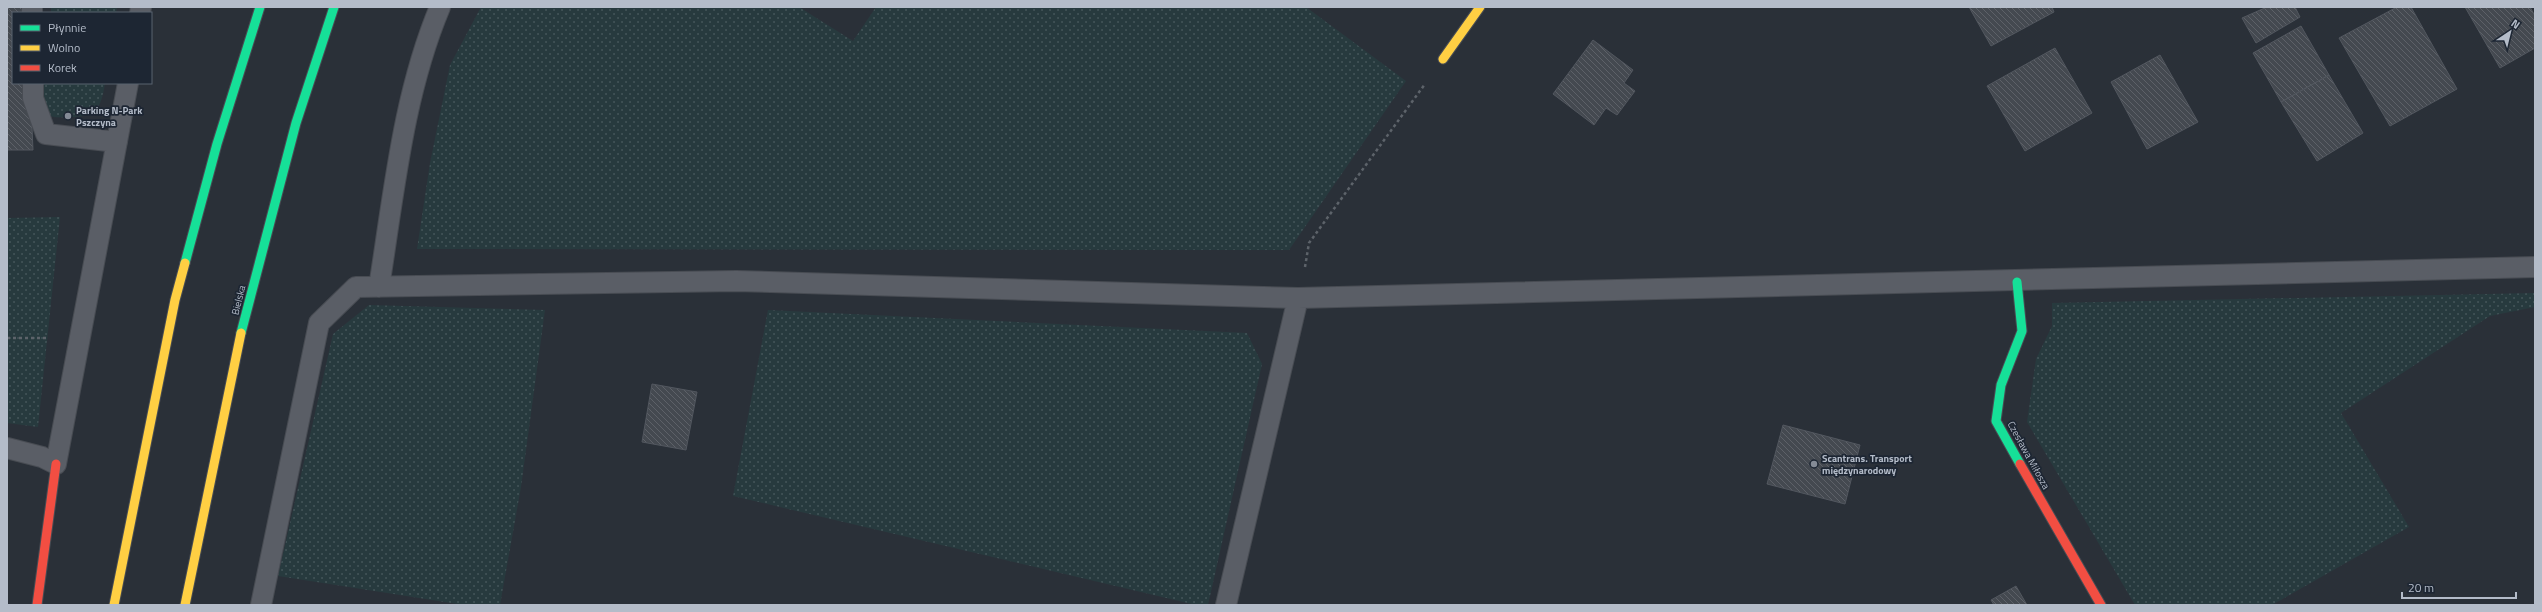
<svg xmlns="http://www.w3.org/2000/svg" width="2542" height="612" viewBox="0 0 2542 612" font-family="'Titillium Web',sans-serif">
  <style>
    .grass { fill: url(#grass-dots) }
    .building { fill: url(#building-back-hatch); stroke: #52575f }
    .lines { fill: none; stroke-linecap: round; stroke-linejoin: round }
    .lane-casing { stroke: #484c53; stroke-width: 22 }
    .fast-casing { stroke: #484c53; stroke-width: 11 }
    .slow-casing { stroke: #484c53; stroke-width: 11 }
    .jam-casing { stroke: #484c53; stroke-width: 11 }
    .path { stroke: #5d636a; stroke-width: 2.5; stroke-dasharray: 3 3; stroke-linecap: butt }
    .lane { stroke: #5a5e66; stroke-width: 20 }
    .fast { stroke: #16e098; stroke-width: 9 }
    .slow { stroke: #ffcf43; stroke-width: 9 }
    .jam { stroke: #f24e42; stroke-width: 9 }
    .poi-dot { fill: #848b96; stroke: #1d2633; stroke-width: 1.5 }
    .labels { text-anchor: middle; stroke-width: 3.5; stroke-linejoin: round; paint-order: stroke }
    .poi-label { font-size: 10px; font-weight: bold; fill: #b4bcc9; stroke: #1d2633; text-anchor: start }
    .street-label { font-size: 10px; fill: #b4bcc9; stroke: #1d2633 }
  </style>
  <defs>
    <pattern id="grass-dots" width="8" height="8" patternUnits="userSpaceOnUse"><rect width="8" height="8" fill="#273a3e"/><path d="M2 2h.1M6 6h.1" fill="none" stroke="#445559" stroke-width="1.8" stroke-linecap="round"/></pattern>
    <pattern id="building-back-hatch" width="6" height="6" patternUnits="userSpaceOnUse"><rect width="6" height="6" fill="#444950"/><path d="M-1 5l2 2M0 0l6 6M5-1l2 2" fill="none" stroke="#5d6168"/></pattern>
  </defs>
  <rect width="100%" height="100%" fill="#2a3038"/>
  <path class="grass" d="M 51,7 L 117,7 L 116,13 L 51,13 Z
    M 481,7 L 799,7 L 853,41 L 876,7 L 1306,7 L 1406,81 L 1289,250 L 417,249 L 430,163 L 450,65 Z
    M 40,83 L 105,83 C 101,109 96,117 69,117 C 60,117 53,119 45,113 Z
    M 60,217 L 38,427 L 7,423 L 7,218 Z
    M 2535,293 L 2535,307 L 2490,316 L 2341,413 L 2409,527 L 2272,605 L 2135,605 L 2027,422 L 2036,359 L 2052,326 L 2052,303 Z
    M 369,305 L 545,310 L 521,487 L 500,605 L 464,605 L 278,576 L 333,334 Z
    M 768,310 L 1247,333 L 1262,364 L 1208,605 L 1196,605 L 733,496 Z"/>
  <path class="building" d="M 7,7 L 26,7 L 26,13 L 13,13 L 13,83 L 30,83 L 33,150 L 7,150 Z
    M 1969,7 L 2052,7 L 2054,12 L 1991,46 Z
    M 2267,7 L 2295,7 L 2300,17 L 2256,43 L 2242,18 Z
    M 2397,7 L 2411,7 L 2457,89 L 2390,126 L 2339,38 Z
    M 2465,7 L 2530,7 L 2535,16 L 2535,48 L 2500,68 Z
    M 2301,26 L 2329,75 L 2281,102 L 2253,53 Z
    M 1593,40 L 1633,70 L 1624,83 L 1635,91 L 1617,115 L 1606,108 L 1594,125 L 1553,94 Z
    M 2055,48 L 2092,113 L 2025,151 L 1987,86 Z
    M 2160,55 L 2198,122 L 2147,149 L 2111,82 Z
    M 2329,75 L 2363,133 L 2317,161 L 2281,102 Z
    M 652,384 L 697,392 L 686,450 L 642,442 Z
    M 1783,425 L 1860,445 L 1845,504 L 1767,484 Z
    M 2016,586 L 2027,605 L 1994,605 L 1991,600 Z"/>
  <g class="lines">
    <g class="lane-casing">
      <path id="lane" d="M 32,7 L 32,13
        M 140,13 L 141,7
        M 33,83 L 33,98 L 46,134 L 117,142
        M 379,287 C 394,193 403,95 440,7
        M 7,448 L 42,457 L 56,464 L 128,83
        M 261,605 L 319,323 L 356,287 L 736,281 L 1298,298 L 2535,267
        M 1226,605 L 1298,298"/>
    </g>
    <g class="fast-casing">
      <path id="fast" d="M 185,263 L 217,144 L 260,7
        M 2017,282 L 2022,331 L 2001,385 L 1996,421 L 2020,464
        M 241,333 L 296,123 L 334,7"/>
    </g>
    <g class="slow-casing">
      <path id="slow" d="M 1443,59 L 1480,7
        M 114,605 L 175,300 L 185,263
        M 185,605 L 241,333"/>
    </g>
    <g class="jam-casing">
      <path id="jam" d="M 2020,464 L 2101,605
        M 37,605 L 56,464"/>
    </g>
    <path class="path" d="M 1305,267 L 1309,243 L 1425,84
      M 7,338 L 48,338"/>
    <use href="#lane" class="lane"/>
    <use href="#fast" class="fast"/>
    <use href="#slow" class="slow"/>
    <use href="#jam" class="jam"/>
  </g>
  <g class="poi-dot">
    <circle cx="68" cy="116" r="4"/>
    <circle cx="1814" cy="464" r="4"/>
  </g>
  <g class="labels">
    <g class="poi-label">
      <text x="76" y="114">Parking N-Park<tspan x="76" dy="12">Pszczyna</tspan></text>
      <text x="1822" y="462">Scantrans. Transport<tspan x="1822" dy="12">międzynarodowy</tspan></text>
    </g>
    <g class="street-label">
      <text transform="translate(238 300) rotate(-76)" y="4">Bielska</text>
      <text transform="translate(2029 455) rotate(61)" y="4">Czesława Miłosza</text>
    </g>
  </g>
  <rect width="2542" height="612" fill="none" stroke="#b4bcc9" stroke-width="16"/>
  <rect x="12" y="12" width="140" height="72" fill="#1d2633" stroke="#59626f"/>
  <rect x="20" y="25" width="20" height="6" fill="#16e098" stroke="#59626f"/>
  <text x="48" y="32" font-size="12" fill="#b4bcc9">Płynnie</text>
  <rect x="20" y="45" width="20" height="6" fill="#ffcf43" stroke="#59626f"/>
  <text x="48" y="52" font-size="12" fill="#b4bcc9">Wolno</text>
  <rect x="20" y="65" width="20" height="6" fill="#f24e42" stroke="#59626f"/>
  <text x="48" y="72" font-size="12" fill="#b4bcc9">Korek</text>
  <g transform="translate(2510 32) rotate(35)" stroke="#1d2633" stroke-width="3" paint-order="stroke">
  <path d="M0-3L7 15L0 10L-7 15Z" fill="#b4bcc9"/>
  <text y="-6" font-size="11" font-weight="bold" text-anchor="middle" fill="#b4bcc9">N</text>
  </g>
  <path d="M2402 592v6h114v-6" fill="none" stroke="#b4bcc9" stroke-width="2"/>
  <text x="2408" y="592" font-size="12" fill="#b4bcc9" stroke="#1d2633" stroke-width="3" paint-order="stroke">20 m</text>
</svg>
